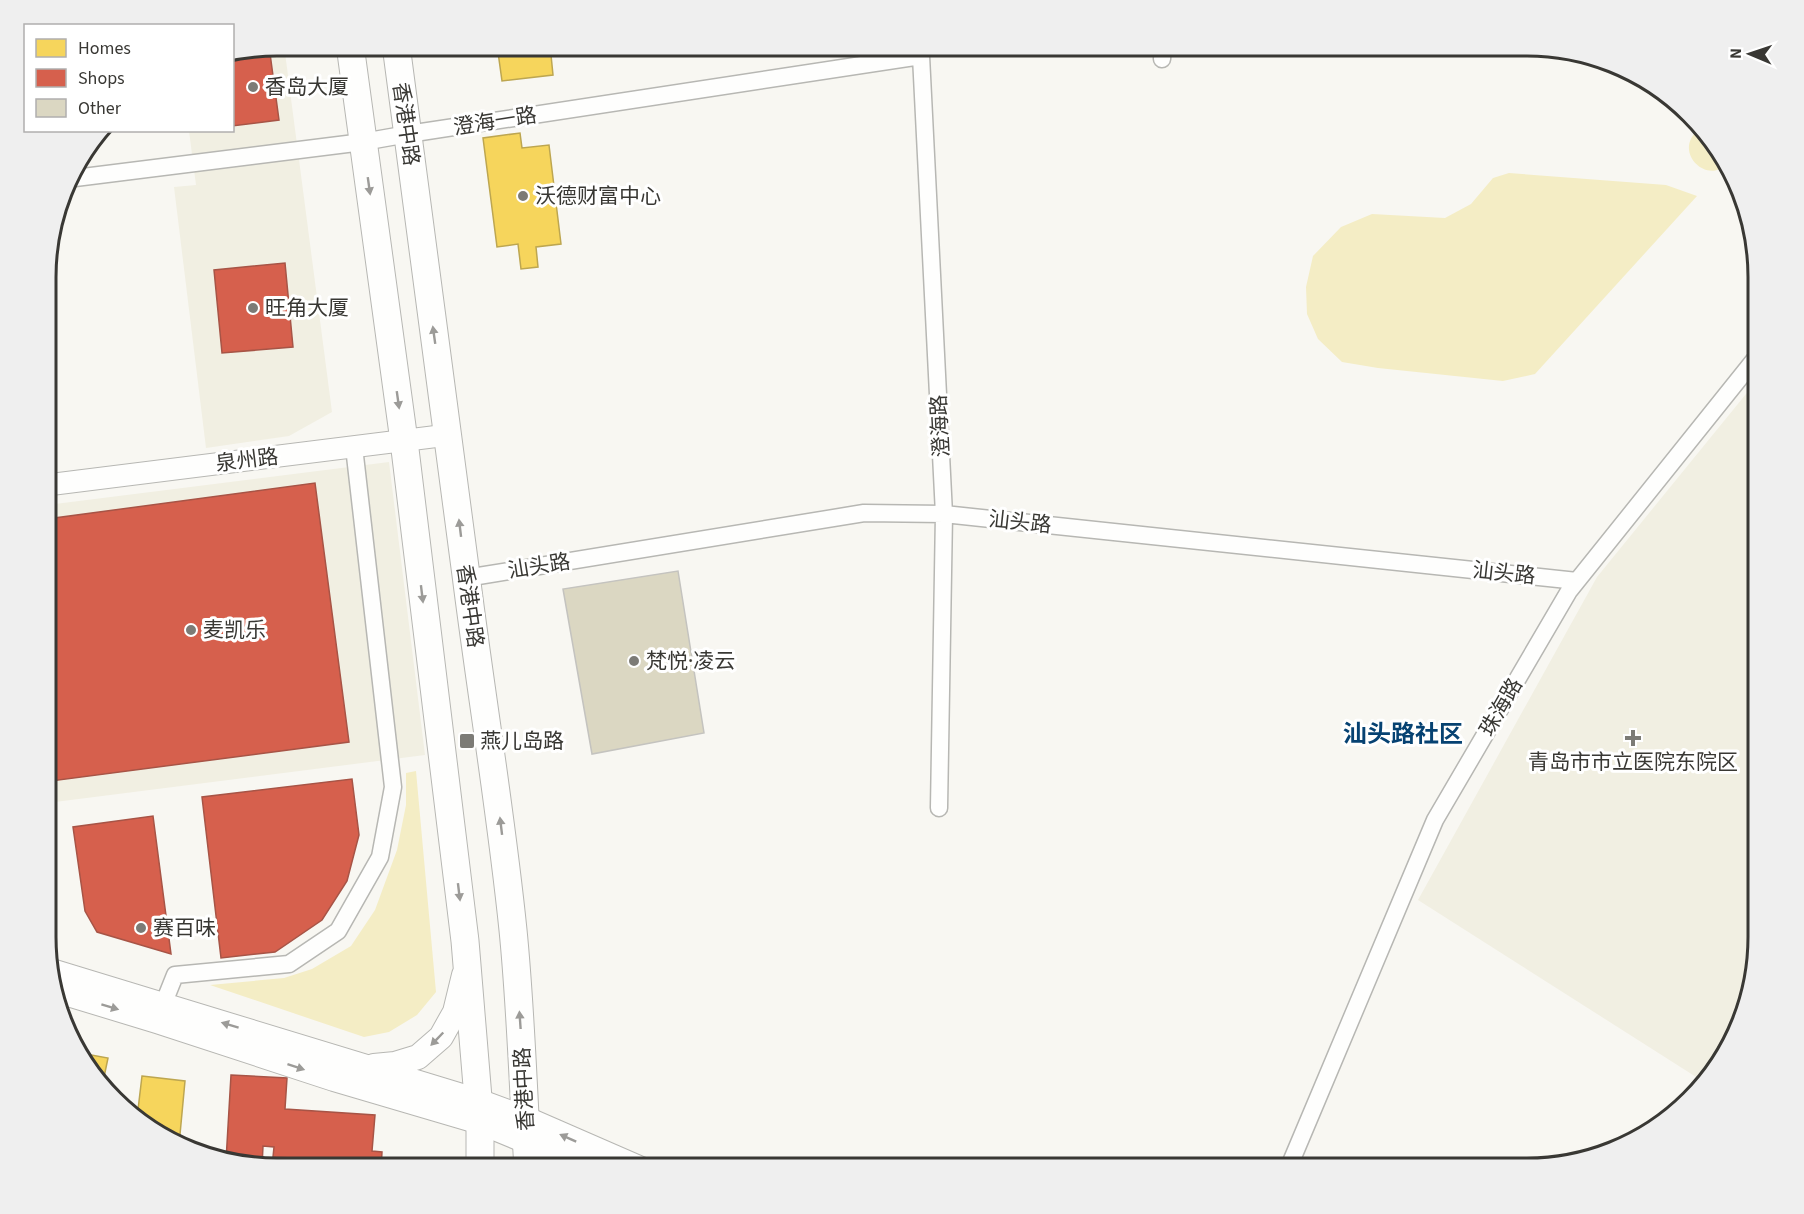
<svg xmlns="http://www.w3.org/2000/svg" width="1804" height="1214" viewBox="0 0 1804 1214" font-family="'Source Sans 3','Noto Sans SC',sans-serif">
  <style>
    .built { fill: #f1efe2 }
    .green { fill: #f4edc5 }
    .homes { fill: #f6d55c; stroke: #bda650; stroke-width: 1.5 }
    .shops { fill: #d6604d; stroke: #a75446; stroke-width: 1.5 }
    .building { fill: #dbd7c2; stroke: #c4c3bf; stroke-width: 1.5 }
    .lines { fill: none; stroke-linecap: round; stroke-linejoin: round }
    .minor-casing { stroke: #b7b7b3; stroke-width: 19 }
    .tertiary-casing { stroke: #b7b7b3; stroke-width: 23 }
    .secondary-casing { stroke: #b7b7b3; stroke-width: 26 }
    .primary-casing { stroke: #b7b7b3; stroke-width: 29 }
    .minor { stroke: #fefefd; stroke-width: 16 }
    .tertiary { stroke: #fefefd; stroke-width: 21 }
    .secondary { stroke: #fefefd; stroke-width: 24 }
    .primary { stroke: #fefefd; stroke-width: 27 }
    .oneway { fill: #9c9b98 }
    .poi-dot { fill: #7c7b76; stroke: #fff; stroke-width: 2 }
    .labels { text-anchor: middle; stroke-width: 6; stroke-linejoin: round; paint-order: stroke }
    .poi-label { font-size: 21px; fill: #393834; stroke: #fff; text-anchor: start }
    .street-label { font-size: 21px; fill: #393834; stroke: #fff }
    .quarter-label { font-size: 24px; font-weight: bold; fill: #064272; stroke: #fff }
    .rim { fill: none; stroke: #393834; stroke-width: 3 }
  </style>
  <rect width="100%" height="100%" fill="#f8f7f2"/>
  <path class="built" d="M 276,45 L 284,45 L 332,412 L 289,436 L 206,448 L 174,187 L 196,185 L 189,131 L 232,130 L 233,54 Z
    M 1759,378 L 1759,953 L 1747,1013 L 1720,1067 L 1704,1082 L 1418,900 L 1597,577 Z
    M 389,462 L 425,755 L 47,803 L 47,505 Z"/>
  <path class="green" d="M 1699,129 L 1728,161 C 1711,188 1670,153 1699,129 Z
    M 1509,173 L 1666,185 L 1697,196 L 1535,374 L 1503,381 L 1378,368 L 1342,362 L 1318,339 L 1307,314 L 1306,287 L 1313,256 L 1341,227 L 1372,214 L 1445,218 L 1471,204 L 1493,178 Z
    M 416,771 L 436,992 L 417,1015 L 389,1032 L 364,1037 L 210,985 L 284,978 L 312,969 L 351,946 L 375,910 L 397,850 L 406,805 L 406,773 Z"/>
  <path class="homes" d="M 497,45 L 550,45 L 553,75 L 502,81 Z
    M 520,133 L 522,148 L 549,145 L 561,244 L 536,247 L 538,267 L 521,269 L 518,244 L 497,247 L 483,138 Z
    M 75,1052 L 108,1058 L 103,1082 L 76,1054 Z
    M 142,1076 L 185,1081 L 179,1145 L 147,1130 L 137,1118 Z"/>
  <path class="shops" d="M 269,46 L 279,120 L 232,126 L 232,54 Z
    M 285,263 L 293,347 L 222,353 L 214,270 Z
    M 315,483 L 349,742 L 51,781 L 47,749 L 47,519 Z
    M 352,779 L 359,835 L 347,881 L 322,920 L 275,952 L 221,958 L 202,797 Z
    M 153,816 L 171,954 L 97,932 L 85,911 L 73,827 Z
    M 231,1075 L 287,1078 L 285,1109 L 375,1115 L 372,1151 L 382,1152 L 381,1169 L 309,1169 L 310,1159 L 273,1157 L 274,1147 L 263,1146 L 262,1167 L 226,1161 Z"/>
  <path class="building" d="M 678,571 L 704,733 L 592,754 L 563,589 Z"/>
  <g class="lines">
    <g class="minor-casing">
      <path id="minor" d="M 923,45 L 921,56 L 944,514 L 939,808
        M 1162,59 L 1163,45
        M 67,179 L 363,142 L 408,134 L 921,56
        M 466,578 L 864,513 L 944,514 L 1577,581
        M 163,1005 L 175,975 L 289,964 L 338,931 L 380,857 L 393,787 L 354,447
        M 1288,1169 L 1435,820 L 1569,591 L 1759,354"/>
    </g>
    <g class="tertiary-casing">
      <path id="tertiary" d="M 47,485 L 448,435"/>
    </g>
    <g class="secondary-casing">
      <path id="secondary" d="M 48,970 L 478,1101 L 524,1118 L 641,1169
        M 55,990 L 157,1021 L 334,1079 L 480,1122 L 526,1141 L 587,1169
        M 374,1066 L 395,1064 L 418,1057 L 441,1037 L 455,1012 L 464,975"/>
    </g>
    <g class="primary-casing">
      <path id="primary" d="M 350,45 L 404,441 L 465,941 L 480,1122 L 480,1169
        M 396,45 C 420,222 442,398 466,575 C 481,694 501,812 513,930 C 521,1010 523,1089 528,1169"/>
    </g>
    <use href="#minor" class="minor"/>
    <use href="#tertiary" class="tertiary"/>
    <use href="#secondary" class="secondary"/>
    <use href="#primary" class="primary"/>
  </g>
  <defs><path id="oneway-solid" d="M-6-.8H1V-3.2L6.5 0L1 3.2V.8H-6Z" transform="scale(1.5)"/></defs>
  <g class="oneway">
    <use href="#oneway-solid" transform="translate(369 186) rotate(82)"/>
    <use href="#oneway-solid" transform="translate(434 335) rotate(-98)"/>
    <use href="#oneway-solid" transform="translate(398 400) rotate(82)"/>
    <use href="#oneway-solid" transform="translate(460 528) rotate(-97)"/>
    <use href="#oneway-solid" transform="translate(422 594) rotate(83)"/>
    <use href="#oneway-solid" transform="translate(501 826) rotate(-97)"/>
    <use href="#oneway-solid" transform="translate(459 892) rotate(83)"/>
    <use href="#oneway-solid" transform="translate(110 1007) rotate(17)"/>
    <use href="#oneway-solid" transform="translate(520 1020) rotate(-94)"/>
    <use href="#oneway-solid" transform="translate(230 1025) rotate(-163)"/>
    <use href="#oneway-solid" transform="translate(437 1039) rotate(134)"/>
    <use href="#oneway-solid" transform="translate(296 1067) rotate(18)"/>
    <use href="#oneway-solid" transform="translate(568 1138) rotate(-156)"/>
  </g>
  <g class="poi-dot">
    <circle cx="253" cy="87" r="6"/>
    <circle cx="523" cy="196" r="6"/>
    <circle cx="253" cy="308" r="6"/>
    <circle cx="191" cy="630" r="6"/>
    <circle cx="634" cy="661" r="6"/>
    <path d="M1630 729h6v6h6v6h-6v6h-6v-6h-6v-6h6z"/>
    <rect x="459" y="733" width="16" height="16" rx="3"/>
    <circle cx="141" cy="928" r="6"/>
  </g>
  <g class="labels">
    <g class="poi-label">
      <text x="265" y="94">香岛大厦</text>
      <text x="535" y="203">沃德财富中心</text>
      <text x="265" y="315">旺角大厦</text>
      <text x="203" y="637">麦凯乐</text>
      <text x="646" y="668">梵悦·凌云</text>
      <text x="480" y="748">燕儿岛路</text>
      <text x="1633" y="769" text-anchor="middle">青岛市市立医院东院区</text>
      <text x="153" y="935">赛百味</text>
    </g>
    <g class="street-label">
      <text transform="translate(495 121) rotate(-9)" y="7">澄海一路</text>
      <text transform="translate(406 124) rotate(82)" y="7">香港中路</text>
      <text transform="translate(940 426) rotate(-93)" y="7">澄海路</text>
      <text transform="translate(247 460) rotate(-7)" y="7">泉州路</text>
      <text transform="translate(1020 522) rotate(6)" y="7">汕头路</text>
      <text transform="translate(539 566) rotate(-9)" y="7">汕头路</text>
      <text transform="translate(1504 573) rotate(6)" y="7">汕头路</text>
      <text transform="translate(470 606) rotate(82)" y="7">香港中路</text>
      <text transform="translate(1501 707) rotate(-60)" y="7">珠海路</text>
      <text transform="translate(524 1089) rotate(-93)" y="7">香港中路</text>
    </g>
    <g class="quarter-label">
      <text x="1403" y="742">汕头路社区</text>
    </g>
  </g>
  <path d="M0 0H1804V1214H0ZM277 56H1527A221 221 0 0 1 1748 277V937A221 221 0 0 1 1527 1158H277A221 221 0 0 1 56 937V277A221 221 0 0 1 277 56Z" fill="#efefef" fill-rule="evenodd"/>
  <path class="rim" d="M277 56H1527A221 221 0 0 1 1748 277V937A221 221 0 0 1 1527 1158H277A221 221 0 0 1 56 937V277A221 221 0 0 1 277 56Z"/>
  <rect x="24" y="24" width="210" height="108" fill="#ffffff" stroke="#b0afae" stroke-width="1.5"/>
  <rect x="36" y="39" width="30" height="18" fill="#f6d55c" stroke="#b0afae" stroke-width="1.5"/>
  <text x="78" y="54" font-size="18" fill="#393834">Homes</text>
  <rect x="36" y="69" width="30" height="18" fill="#d6604d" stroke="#b0afae" stroke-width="1.5"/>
  <text x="78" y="84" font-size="18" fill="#393834">Shops</text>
  <rect x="36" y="99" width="30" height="18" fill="#dbd7c2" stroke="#b0afae" stroke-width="1.5"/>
  <text x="78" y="114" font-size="18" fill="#393834">Other</text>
  <g transform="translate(1750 54) rotate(272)" stroke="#ffffff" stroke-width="4.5" paint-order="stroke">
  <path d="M0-4.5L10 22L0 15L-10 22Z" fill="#393834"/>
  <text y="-9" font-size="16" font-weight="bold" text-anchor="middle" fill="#393834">N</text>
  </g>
</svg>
